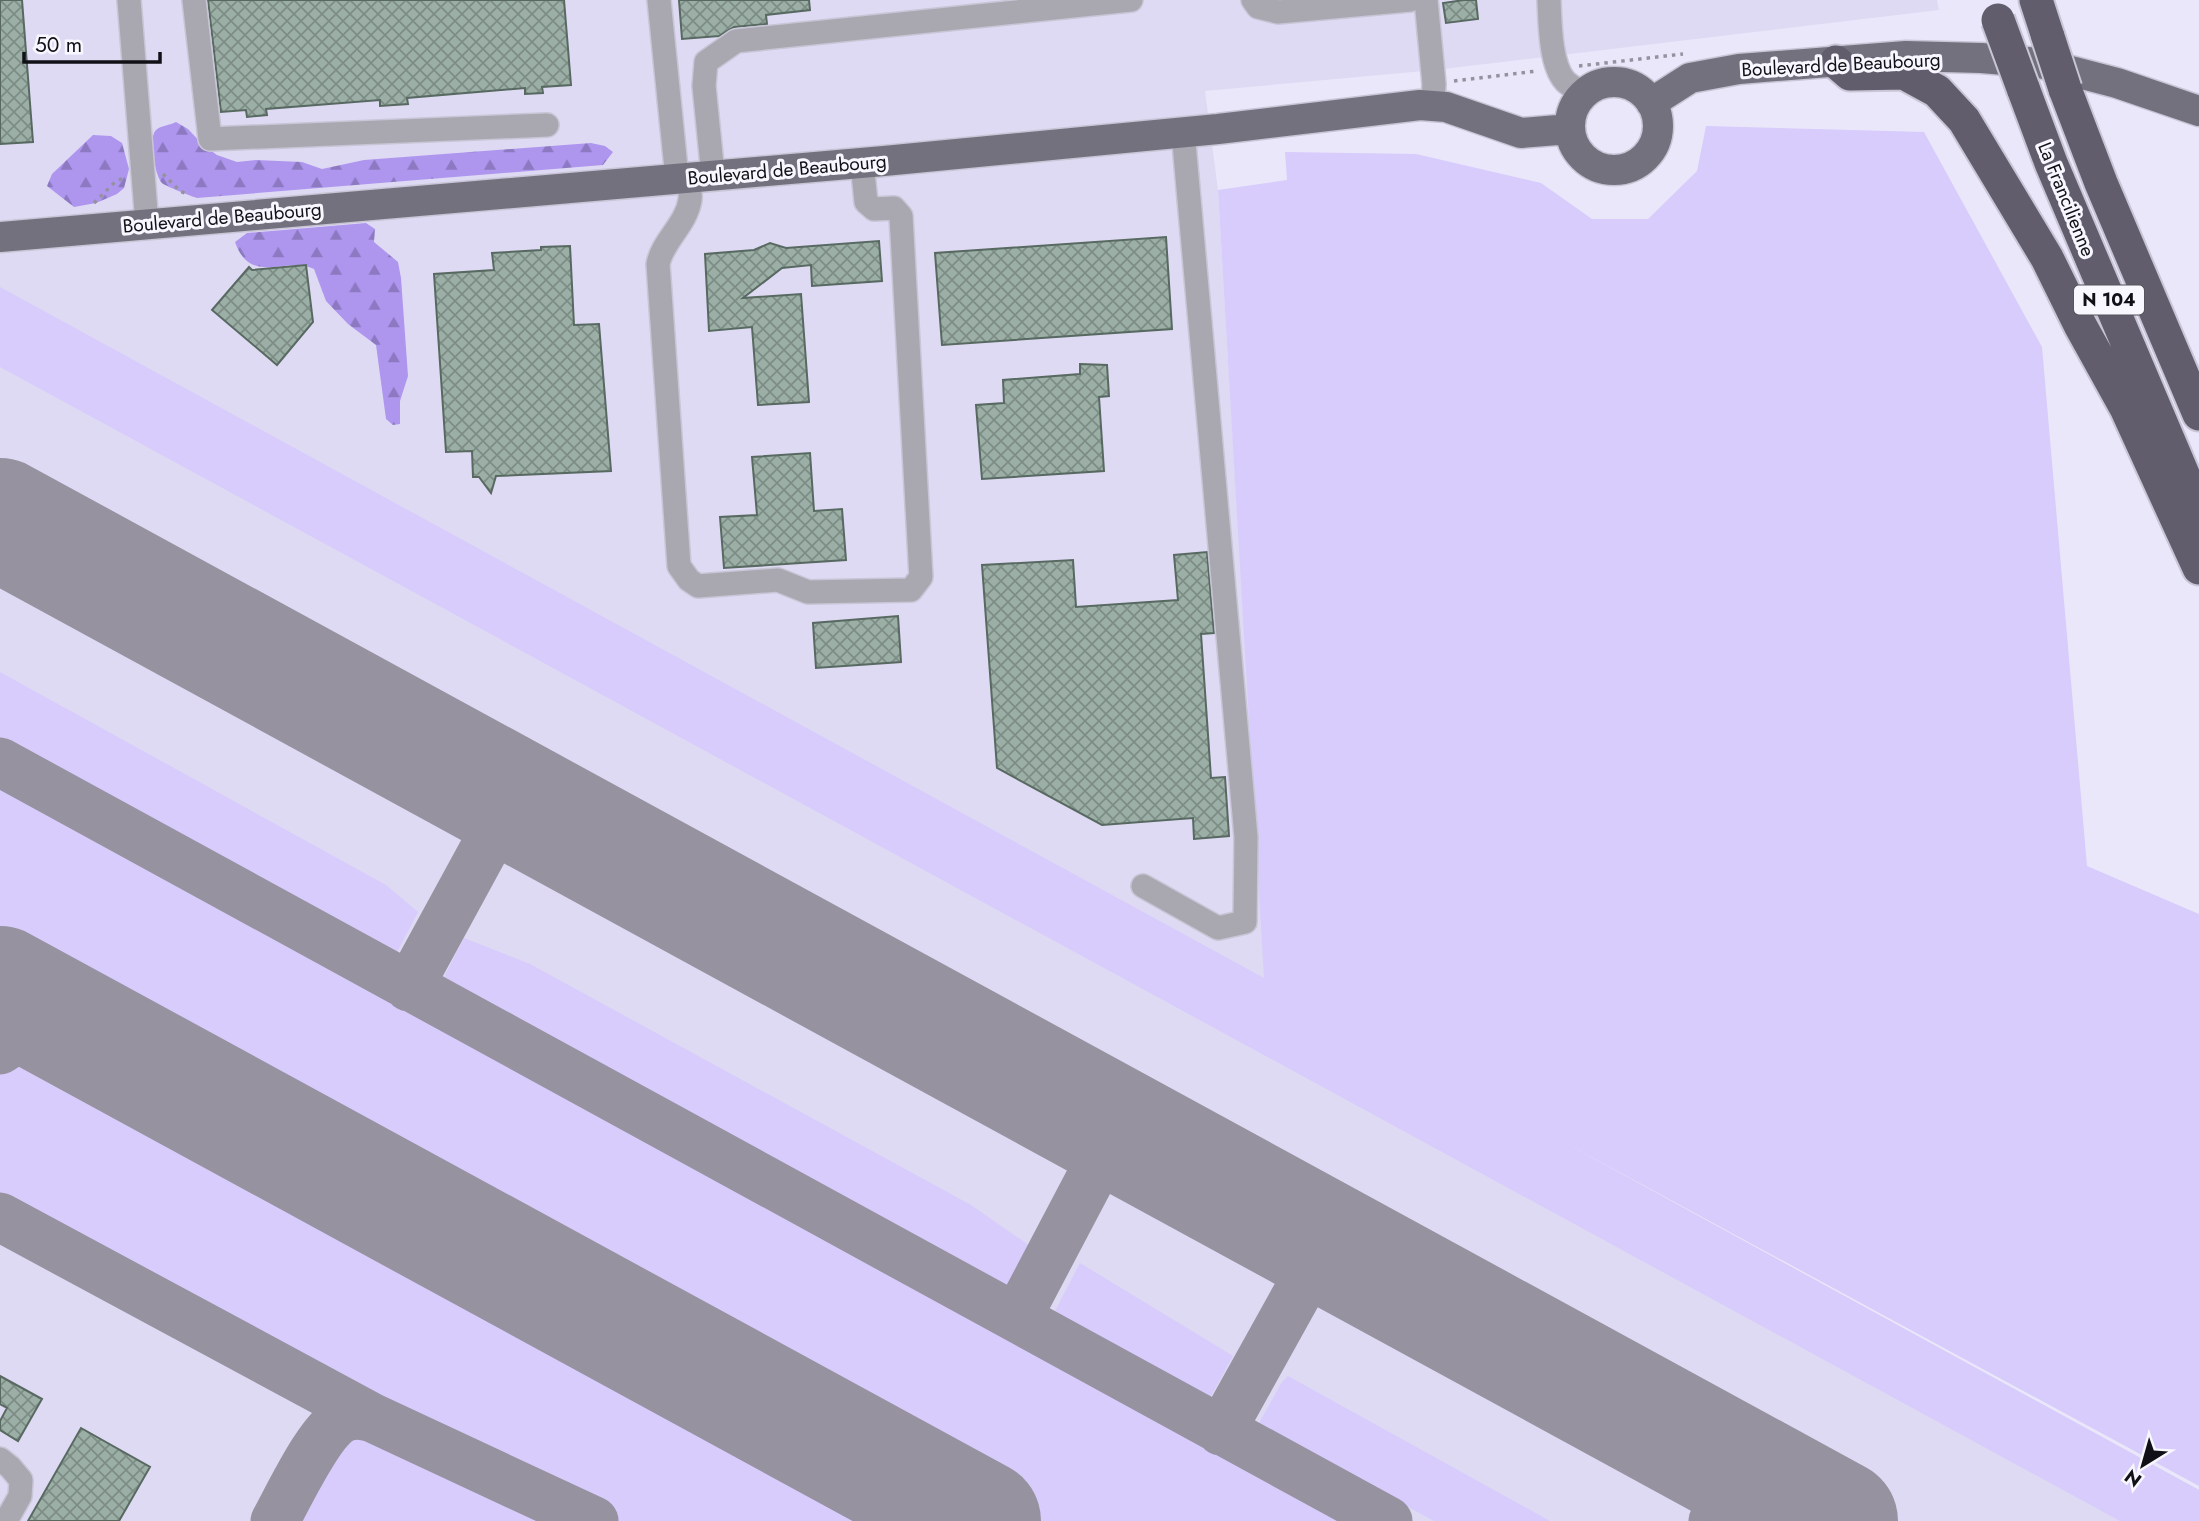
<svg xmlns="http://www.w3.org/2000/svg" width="2199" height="1521" viewBox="0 0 2199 1521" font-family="Jost,sans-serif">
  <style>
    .built { fill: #dfdaf3 }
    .grass { fill: #d7ccfb }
    .forest { fill: url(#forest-firs) }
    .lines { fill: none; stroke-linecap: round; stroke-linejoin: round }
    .taxiway { stroke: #9692a0; stroke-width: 49 }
    .runway { stroke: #9692a0; stroke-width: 122 }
    .building { fill: url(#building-cross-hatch); stroke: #576961; stroke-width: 2 }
    .minor-casing { stroke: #c8c5d6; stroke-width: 26 }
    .major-casing { stroke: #c8c5d6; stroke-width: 33 }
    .highway-casing { stroke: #c8c5d6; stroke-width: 37 }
    .path { stroke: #9592a0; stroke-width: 3.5; stroke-dasharray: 3.5 5; stroke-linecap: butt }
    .minor { stroke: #a9a8b0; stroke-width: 23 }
    .major { stroke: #74717f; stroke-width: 30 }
    .highway { stroke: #615d6d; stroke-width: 33 }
    .highway-bridge-casing { stroke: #c8c5d6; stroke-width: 37; stroke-linecap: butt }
    .highway-bridge { stroke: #615d6d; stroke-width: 33 }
    .labels { text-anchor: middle; stroke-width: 6; stroke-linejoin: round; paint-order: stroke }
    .shield { fill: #f8f6fe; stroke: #56555c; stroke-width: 2 }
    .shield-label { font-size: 18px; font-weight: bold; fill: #111016 }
    .street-label { font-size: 19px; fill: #111016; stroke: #f8f6fe }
  </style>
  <defs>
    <pattern id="forest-firs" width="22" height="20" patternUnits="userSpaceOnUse" patternTransform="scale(1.75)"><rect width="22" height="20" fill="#ae96ef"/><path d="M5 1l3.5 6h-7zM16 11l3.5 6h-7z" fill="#8c79c1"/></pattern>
    <pattern id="building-cross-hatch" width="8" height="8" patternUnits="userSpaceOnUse" patternTransform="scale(1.75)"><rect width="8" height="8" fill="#9bafa6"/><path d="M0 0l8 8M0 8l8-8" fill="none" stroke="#7d8d86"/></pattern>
  </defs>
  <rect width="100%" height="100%" fill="#ebe7fa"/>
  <path class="built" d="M 0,0 L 1937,0 L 1939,10 L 1435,70 L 1205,91 L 1218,190 L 1265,979 L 2199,1490 L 2199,1521 L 0,1521 Z"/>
  <path class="grass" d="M 1706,126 L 1924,132 L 2042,347 L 2087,866 L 2199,914 L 2199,1486 L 1547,1133 L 2199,1490 L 2199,1521 L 2120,1521 L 0,367 L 0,287 L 1264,978 L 1218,190 L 1287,180 L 1285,152 L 1416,154 L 1541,183 L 1592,219 L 1648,219 L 1697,171 Z
    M 0,672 L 386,885 L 418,912 L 396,954 L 0,741 Z
    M 0,783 L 1350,1521 L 1034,1521 L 0,958 Z
    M 464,938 L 530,964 L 971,1205 L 1030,1246 L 1009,1289 L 443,979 Z
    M 42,1051 L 73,1059 L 825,1468 C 847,1482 865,1494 871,1521 L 618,1521 L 381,1411 L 300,1370 L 0,1206 L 0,1065 L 18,1055 Z
    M 1080,1263 L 1233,1356 L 1210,1398 L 1054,1313 Z
    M 1288,1376 L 1550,1521 L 1434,1521 L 1258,1425 L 1282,1382 Z
    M 353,1426 L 366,1426 L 569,1521 L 291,1521 L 340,1435 Z"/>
  <path class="forest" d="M 176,122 L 188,129 L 203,145 L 217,155 L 237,162 L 256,160 L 302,162 L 322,169 L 364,160 L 591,143 L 605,146 L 613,152 L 603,165 L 197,198 C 191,196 165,186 162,183 C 155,176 148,137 156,130 C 159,126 171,125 176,122 Z
    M 93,135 L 111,136 L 122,143 L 129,169 L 124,188 L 117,194 L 96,203 L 74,207 L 47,186 L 52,174 Z
    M 366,223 L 375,229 L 374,242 L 398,262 L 401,278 L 408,376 L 400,401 L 400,424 L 393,425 L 386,419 L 376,345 L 348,324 L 326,301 L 314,269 C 286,255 251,287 235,242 L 247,233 Z"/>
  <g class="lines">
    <path class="taxiway" d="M 0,762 L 1388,1521
      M 409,987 L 512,798
      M 0,1016 L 24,1000
      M 0,1050 C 11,1042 23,1038 35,1035 C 75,1025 93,1040 128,1057
      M 0,1217 L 373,1418 L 594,1521
      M 1017,1318 L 1117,1128
      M 1221,1431 L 1326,1242
      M 836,1443 C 868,1464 887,1480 890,1521
      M 275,1521 C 289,1496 321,1426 346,1417 C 355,1414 364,1415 373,1418
      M 937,1521 L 970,1521
      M 1713,1521 L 1741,1468"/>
    <path class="runway" d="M 0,519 L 1837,1521
      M 0,987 L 980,1521"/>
  </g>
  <path class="building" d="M 0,0 L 22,0 L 33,142 L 0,144 Z
    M 208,0 L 564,0 L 571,85 L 542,87 L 543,93 L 525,94 L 525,88 L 407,98 L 408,104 L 380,106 L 380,100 L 266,109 L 267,115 L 247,117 L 246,110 L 221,112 Z
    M 679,0 L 809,0 L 810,10 L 766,15 L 767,24 L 734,27 L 719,36 L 682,39 Z
    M 1464,0 L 1476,0 L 1478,19 L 1446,23 L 1443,3 Z
    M 1166,237 L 1172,329 L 942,345 L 935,253 Z
    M 879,241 L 882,281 L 812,286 L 811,265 L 782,268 L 743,298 L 801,294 L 809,402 L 758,405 L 752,327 L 709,331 L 705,254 L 754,250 L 770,243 L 786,248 Z
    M 570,246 L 574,325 L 599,324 L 611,471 L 496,476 L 491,493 L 479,477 L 473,477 L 472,451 L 446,452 L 434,274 L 494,270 L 492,253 L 541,250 L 541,247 Z
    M 306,265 L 313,322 L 277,365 L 212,310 L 249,267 L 252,270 Z
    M 1080,364 L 1107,365 L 1109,396 L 1099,397 L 1104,471 L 982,479 L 976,405 L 1004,403 L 1003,380 L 1080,374 Z
    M 810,453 L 814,511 L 842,509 L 846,560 L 724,568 L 720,517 L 757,515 L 752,457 Z
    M 1207,552 L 1214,633 L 1201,634 L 1211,778 L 1225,777 L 1229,836 L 1194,839 L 1193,818 L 1102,825 L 997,768 L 982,565 L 1073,560 L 1076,607 L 1178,600 L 1174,555 Z
    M 898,616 L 901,662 L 816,668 L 813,623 Z
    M 0,1376 L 42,1399 L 18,1441 L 0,1430 L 0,1421 L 7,1408 L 0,1404 Z
    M 81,1428 L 150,1467 L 119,1521 L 28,1521 Z"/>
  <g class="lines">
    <g class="minor-casing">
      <path id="minor" d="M 129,0 L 147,224
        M 194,0 L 210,139 L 547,125
        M 659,0 L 677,178
        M 1253,0 L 1258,7 L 1278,12 L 1410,0
        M 1426,0 L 1434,84 L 1433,105
        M 1549,0 C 1550,22 1550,64 1565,81 C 1570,86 1578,90 1583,94
        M 713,175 L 704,86 L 706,62 L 736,41 L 1131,0
        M 688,178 C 689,184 691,193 690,200 C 686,225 663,240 658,264 L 679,566 L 689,580 L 698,586 L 778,580 L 808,592 L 911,590 L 921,577 L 901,216 L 894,208 L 874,209 L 866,202 L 862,163
        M 1143,886 L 1218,928 L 1245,922 L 1246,837 L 1183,132
        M 0,1459 L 10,1467 L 21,1480 L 20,1496 L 6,1521"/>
    </g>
    <g class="major-casing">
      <path id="major" d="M1570 126a44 44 0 1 1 88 0a44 44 0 1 1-88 0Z
        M 1651,103 L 1690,78 L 1739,69 L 1906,56 L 1981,58 L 2040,63 L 2117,83 L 2199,111
        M 0,237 L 884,161 L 1218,129 L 1420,105 L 1446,107 L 1521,133 L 1570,129"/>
    </g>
    <g class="highway-casing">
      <path id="highway" d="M 2036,0 L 2048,37
        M 1836,62 L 1850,74 L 1904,73 L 1937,91 L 1964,120 L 2047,258 L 2080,325 L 2126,408 L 2199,568
        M 2023,88 L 2051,163 L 2199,512
        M 2065,89 L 2101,183 L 2199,414"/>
    </g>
    <path class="path" d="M 1579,66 L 1683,54
      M 1454,81 L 1537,71
      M 163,174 L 180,191 L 189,195
      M 94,203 L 115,182 L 125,177"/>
    <use href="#minor" class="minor"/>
    <use href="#major" class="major"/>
    <use href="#highway" class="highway"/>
    <g class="highway-bridge-casing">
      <path id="highway-bridge" d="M 1998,20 L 2023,88
        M 2048,37 L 2065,89"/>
    </g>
    <use href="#highway-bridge" class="highway-bridge"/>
  </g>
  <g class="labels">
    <rect class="shield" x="2074" y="285.5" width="70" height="29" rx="5"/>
    <g class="shield-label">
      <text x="2109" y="306">N 104</text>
    </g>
    <g class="street-label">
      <text transform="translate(1841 64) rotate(-3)" y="7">Boulevard de Beaubourg</text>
      <text transform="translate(787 169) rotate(-5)" y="7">Boulevard de Beaubourg</text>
      <text transform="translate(2067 199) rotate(68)" y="7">La Francilienne</text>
      <text transform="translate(222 217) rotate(-5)" y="7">Boulevard de Beaubourg</text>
    </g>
  </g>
  <g transform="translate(2143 1465) rotate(217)" stroke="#f8f6fe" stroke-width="5" paint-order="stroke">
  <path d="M0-5L12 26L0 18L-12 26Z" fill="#111016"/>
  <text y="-10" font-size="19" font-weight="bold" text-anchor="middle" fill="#111016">N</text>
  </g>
  <path d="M24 52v10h136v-10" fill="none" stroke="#111016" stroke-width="3.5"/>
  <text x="35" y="52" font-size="21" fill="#111016" stroke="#f8f6fe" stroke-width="5" paint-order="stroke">50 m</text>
</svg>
